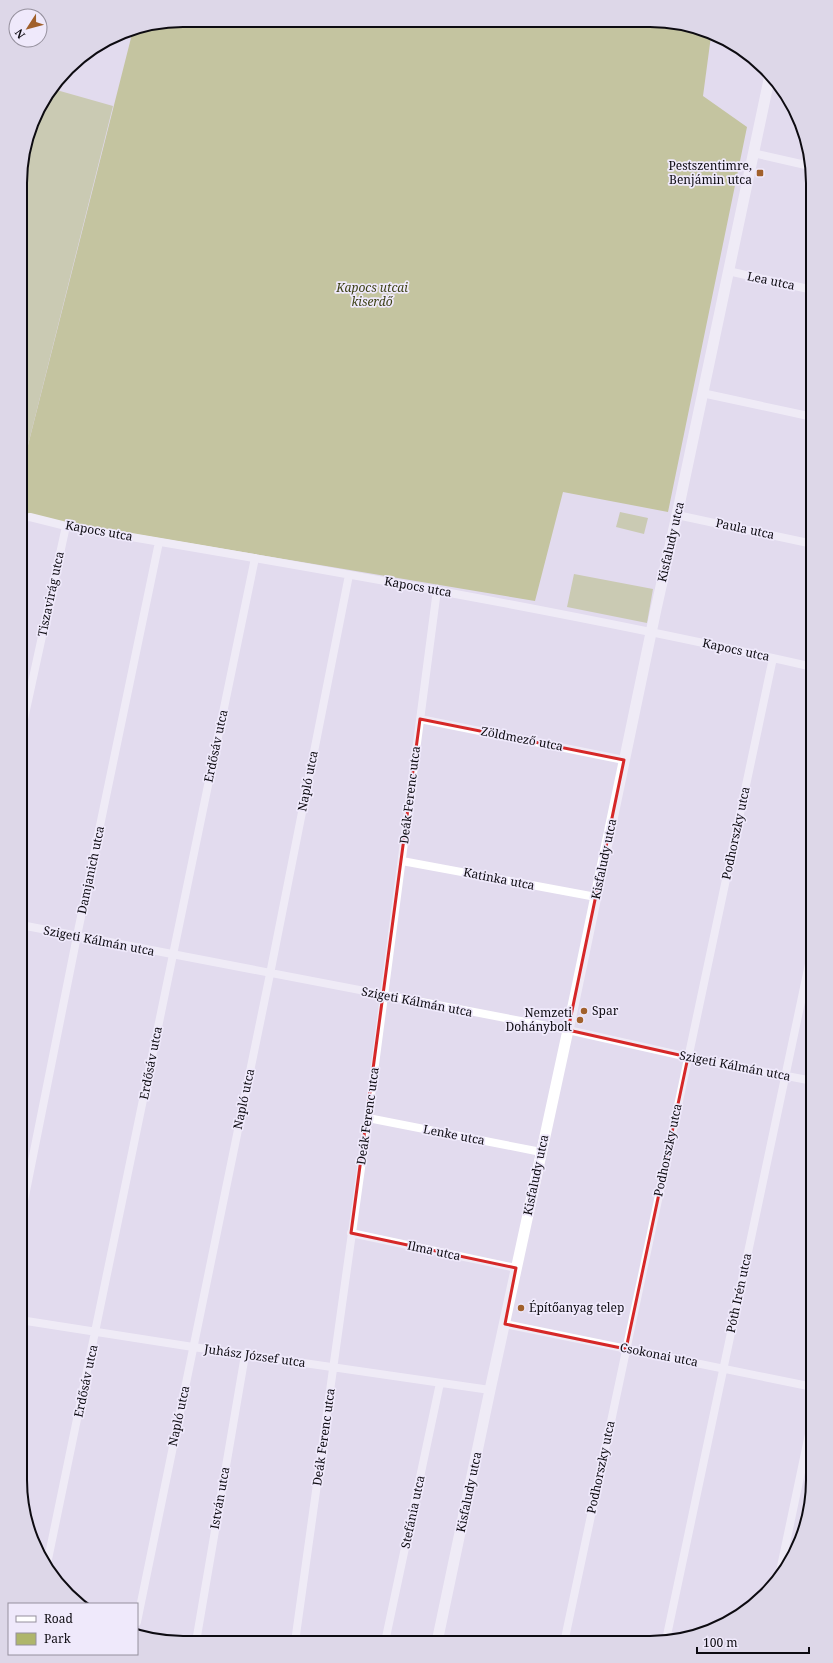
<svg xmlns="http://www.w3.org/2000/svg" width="833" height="1663" viewBox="0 0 833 1663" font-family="'Noto Serif',serif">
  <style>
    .green { fill: #aeb56b }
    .forest { fill: #a0a840 }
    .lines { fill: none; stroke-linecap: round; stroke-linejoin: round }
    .minor { stroke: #fff; stroke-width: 8 }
    .tertiary { stroke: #fff; stroke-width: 11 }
    .marked { fill: none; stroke: #d62828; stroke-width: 3; stroke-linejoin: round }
    .poi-dot { fill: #a1602b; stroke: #efe9fb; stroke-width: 1.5 }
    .labels { text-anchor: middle; stroke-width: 3.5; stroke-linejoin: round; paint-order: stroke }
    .poi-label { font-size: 12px; fill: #0d0b11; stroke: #efe9fb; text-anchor: end }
    .street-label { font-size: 12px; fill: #0d0b11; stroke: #efe9fb }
    .park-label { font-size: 12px; font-style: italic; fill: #3c4015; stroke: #efe9fb }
    .rim { fill: none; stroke: #0d0b11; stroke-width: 2 }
  </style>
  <rect width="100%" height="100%" fill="#e2dbee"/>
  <path class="green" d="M 53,89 L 113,106 L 21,473 L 21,162 L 37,111 Z
    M 620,512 L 648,518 L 644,534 L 616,527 Z
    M 574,574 L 653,589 L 647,623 L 567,607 Z"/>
  <path class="forest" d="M 183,20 L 682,23 L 708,32 L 711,36 L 703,96 L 747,127 L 668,512 L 563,492 L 535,601 L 21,515 L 21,473 L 133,30 Z"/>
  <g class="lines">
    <path class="minor" d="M 753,153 L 810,166
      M 728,271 L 813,290
      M 702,393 L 813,417
      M 677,515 L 813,544
      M 21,518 L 30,517 L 66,526 C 316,568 566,611 813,667
      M 420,719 L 624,760
      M 21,733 L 66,526
      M 402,861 L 596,897
      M 21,925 L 568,1030 L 688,1057 L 813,1081
      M 368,1118 L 541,1152
      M 20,1221 L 77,936 L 159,542
      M 351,1233 L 516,1268
      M 20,1320 L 193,1347 L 490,1390
      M 505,1324 L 813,1387
      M 46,1569 L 255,558
      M 778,1581 L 813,1415
      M 137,1622 L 270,974 L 349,575
      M 666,1640 L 813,945
      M 196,1642 L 245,1355
      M 295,1642 L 368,1118 L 437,590
      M 385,1642 L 440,1383
      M 564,1643 L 773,658"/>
    <path class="tertiary" d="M 437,1642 L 490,1390 L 568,1030 L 656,609 L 677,515 L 770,75"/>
  </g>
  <path d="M0 0H833V1663H0ZM 420,719 L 624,760 L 568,1030 L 688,1057 L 626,1349 L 505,1324 L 516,1268 L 351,1233 Z" fill="#e2dbee" fill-opacity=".55" fill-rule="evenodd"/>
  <path class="marked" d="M 420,719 L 624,760 L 568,1030 L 688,1057 L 626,1349 L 505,1324 L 516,1268 L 351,1233 Z"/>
  <g class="poi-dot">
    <rect x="756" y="169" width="8" height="8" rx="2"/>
    <circle cx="584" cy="1011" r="4"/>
    <circle cx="580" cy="1020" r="4"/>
    <circle cx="521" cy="1308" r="4"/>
  </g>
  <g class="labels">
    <g class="poi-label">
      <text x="752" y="170">Pestszentimre,<tspan x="752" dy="14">Benjámin utca</tspan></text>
      <text x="592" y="1015" text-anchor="start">Spar</text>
      <text x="572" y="1017">Nemzeti<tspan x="572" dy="14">Dohánybolt</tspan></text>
      <text x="529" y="1312" text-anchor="start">Építőanyag telep</text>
    </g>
    <g class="street-label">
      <text transform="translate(771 281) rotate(12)" y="4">Lea utca</text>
      <text transform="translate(745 529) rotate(12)" y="4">Paula utca</text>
      <text transform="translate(99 531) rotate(10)" y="4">Kapocs utca</text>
      <text transform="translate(671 542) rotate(-77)" y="4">Kisfaludy utca</text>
      <text transform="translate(418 587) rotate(10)" y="4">Kapocs utca</text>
      <text transform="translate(51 594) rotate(-78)" y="4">Tiszavirág utca</text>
      <text transform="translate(736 650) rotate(12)" y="4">Kapocs utca</text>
      <text transform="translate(522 739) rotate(11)" y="4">Zöldmező utca</text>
      <text transform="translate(216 746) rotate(-78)" y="4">Erdősáv utca</text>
      <text transform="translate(308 781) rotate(-79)" y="4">Napló utca</text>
      <text transform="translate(410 795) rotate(-83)" y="4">Deák Ferenc utca</text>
      <text transform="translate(736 833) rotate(-78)" y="4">Podhorszky utca</text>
      <text transform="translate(604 859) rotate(-78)" y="4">Kisfaludy utca</text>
      <text transform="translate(91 870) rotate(-78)" y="4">Damjanich utca</text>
      <text transform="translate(499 879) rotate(11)" y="4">Katinka utca</text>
      <text transform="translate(99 941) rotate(11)" y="4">Szigeti Kálmán utca</text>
      <text transform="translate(417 1002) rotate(11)" y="4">Szigeti Kálmán utca</text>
      <text transform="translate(151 1063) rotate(-79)" y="4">Erdősáv utca</text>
      <text transform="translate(735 1066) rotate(11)" y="4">Szigeti Kálmán utca</text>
      <text transform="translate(244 1099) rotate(-78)" y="4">Napló utca</text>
      <text transform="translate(368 1116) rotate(-82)" y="4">Deák Ferenc utca</text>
      <text transform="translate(454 1135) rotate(11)" y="4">Lenke utca</text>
      <text transform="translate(668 1150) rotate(-78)" y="4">Podhorszky utca</text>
      <text transform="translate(536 1175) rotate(-78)" y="4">Kisfaludy utca</text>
      <text transform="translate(434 1251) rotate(12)" y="4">Ilma utca</text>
      <text transform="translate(739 1293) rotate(-78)" y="4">Póth Irén utca</text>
      <text transform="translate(659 1355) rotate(11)" y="4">Csokonai utca</text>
      <text transform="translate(255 1356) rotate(8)" y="4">Juhász József utca</text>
      <text transform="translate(86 1381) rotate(-78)" y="4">Erdősáv utca</text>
      <text transform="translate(179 1416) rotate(-78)" y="4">Napló utca</text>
      <text transform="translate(324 1437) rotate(-82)" y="4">Deák Ferenc utca</text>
      <text transform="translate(601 1467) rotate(-78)" y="4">Podhorszky utca</text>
      <text transform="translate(469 1492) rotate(-78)" y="4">Kisfaludy utca</text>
      <text transform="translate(220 1498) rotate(-80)" y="4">István utca</text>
      <text transform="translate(413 1512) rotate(-78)" y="4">Stefánia utca</text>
    </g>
    <g class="park-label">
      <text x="372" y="292">Kapocs utcai<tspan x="372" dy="14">kiserdő</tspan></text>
    </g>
  </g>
  <path d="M0 0H833V1663H0ZM183 27H650A156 156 0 0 1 806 183V1480A156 156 0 0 1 650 1636H183A156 156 0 0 1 27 1480V183A156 156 0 0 1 183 27Z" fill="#ddd7e8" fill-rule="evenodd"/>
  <path class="rim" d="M183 27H650A156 156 0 0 1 806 183V1480A156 156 0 0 1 650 1636H183A156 156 0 0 1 27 1480V183A156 156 0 0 1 183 27Z"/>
  <rect x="8" y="1603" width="130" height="52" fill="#efe9fb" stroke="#95909d"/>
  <rect x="16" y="1616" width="20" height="6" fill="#ffffff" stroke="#95909d"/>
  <text x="44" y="1623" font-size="12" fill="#0d0b11">Road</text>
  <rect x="16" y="1633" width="20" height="12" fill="#aeb56b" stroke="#95909d"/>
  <text x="44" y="1643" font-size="12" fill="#0d0b11">Park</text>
  <g transform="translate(28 28) rotate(234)"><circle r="19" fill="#efe9fb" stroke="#95909d"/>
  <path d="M0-3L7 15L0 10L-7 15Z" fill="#a1602b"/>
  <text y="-6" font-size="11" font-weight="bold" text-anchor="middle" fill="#0d0b11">N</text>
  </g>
  <path d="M697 1647v6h112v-6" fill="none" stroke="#0d0b11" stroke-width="2"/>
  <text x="703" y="1647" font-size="12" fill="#0d0b11" stroke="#efe9fb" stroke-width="3" paint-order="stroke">100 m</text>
</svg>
